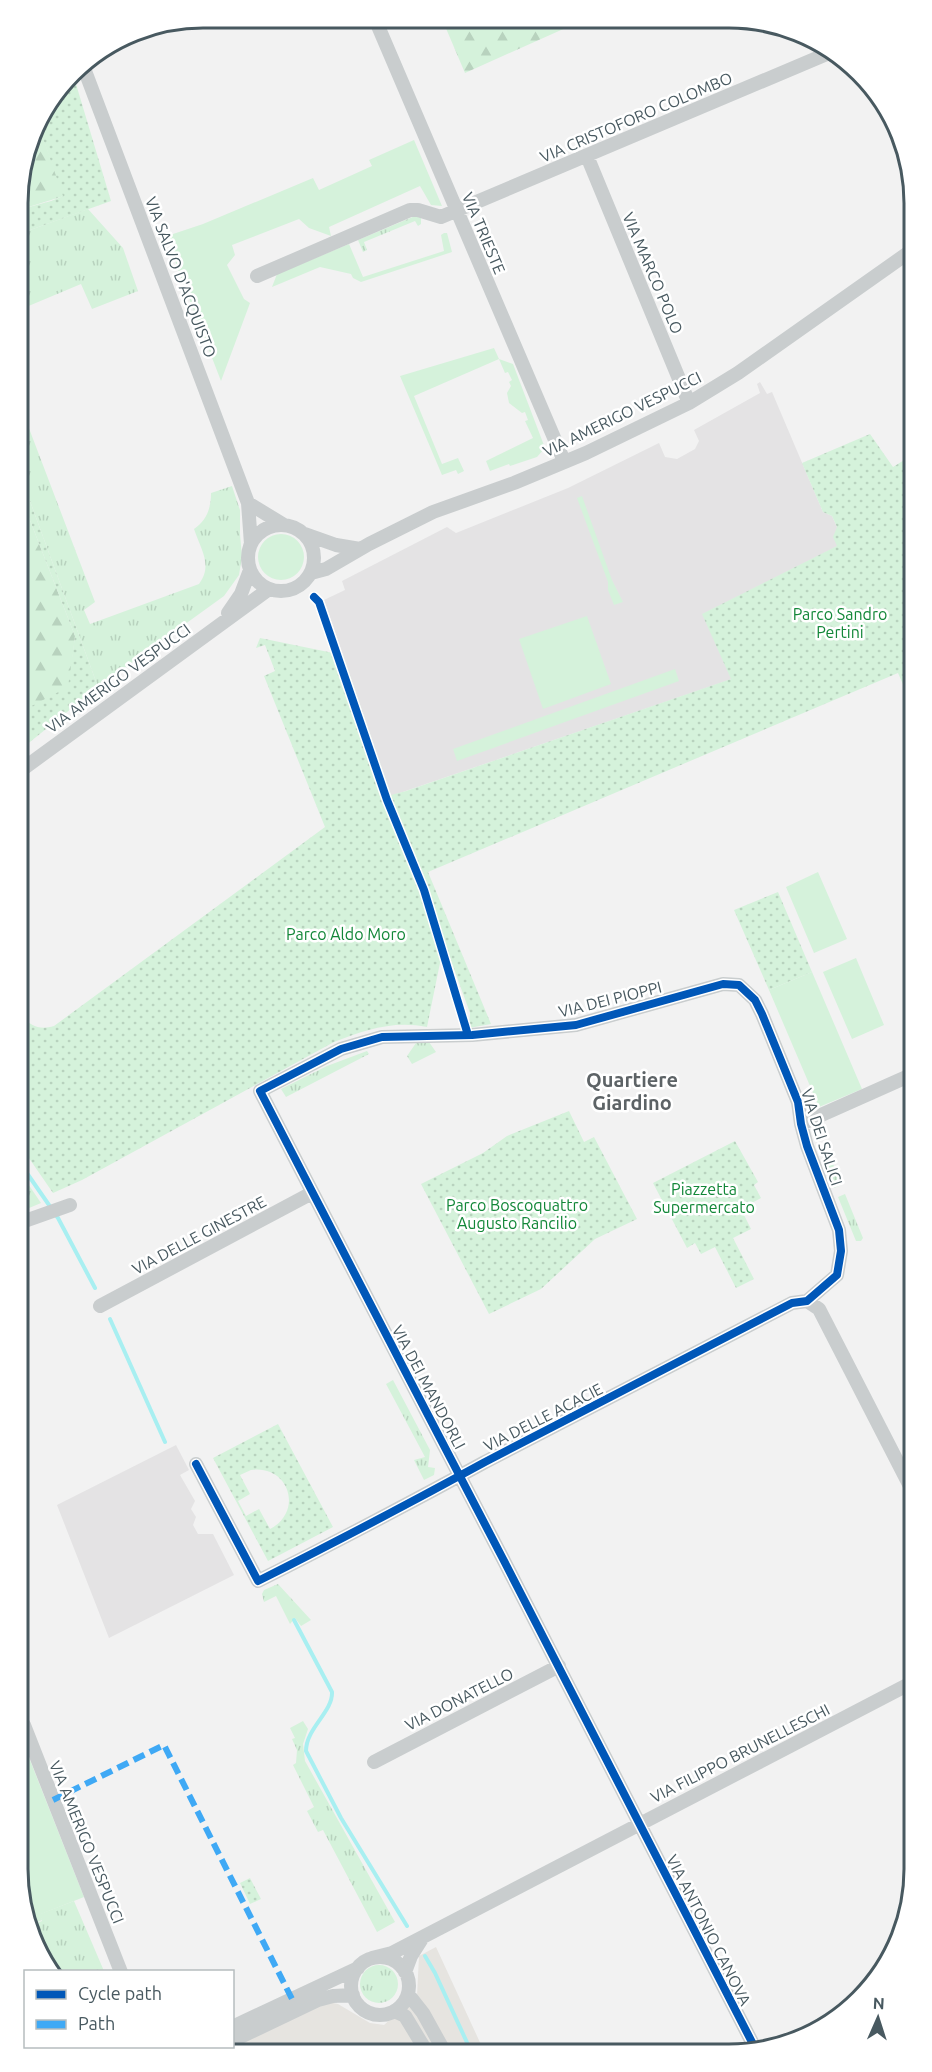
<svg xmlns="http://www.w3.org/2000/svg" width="932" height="2072" viewBox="0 0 932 2072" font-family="Ubuntu,sans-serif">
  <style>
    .commercial { fill: #e6e4e0 }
    .education { fill: #e4e3e4 }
    .grass { fill: url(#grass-tufts) }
    .forest { fill: url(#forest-firs) }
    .park { fill: url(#park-dots); fill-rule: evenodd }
    .garden { fill: #d5f2db }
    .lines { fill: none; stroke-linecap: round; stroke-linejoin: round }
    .stream { stroke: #a8eff1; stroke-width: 4 }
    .street { stroke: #c9cdce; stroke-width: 14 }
    .quiet { stroke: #3fa9f5; stroke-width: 6; stroke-dasharray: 12 6; stroke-linecap: butt }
    .cycleway-casing { stroke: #fff; stroke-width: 11 }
    .cycleway { stroke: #0057b8; stroke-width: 8 }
    .labels { text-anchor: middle; stroke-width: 5; stroke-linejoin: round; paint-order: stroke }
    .street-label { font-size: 16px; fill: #485960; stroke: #fff }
    .park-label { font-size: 16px; fill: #128738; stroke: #fff }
    .quarter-label { font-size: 20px; font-weight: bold; fill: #5d6366; stroke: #fff }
    .rim { fill: none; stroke: #485960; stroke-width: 3 }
  </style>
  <defs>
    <pattern id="grass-tufts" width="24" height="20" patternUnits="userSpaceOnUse" patternTransform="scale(1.5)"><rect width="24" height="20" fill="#d5f2db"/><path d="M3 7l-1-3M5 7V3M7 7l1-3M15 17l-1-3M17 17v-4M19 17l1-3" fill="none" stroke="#b8d2be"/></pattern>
    <pattern id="forest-firs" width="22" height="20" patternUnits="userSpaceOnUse" patternTransform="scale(1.5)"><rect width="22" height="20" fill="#d5f2db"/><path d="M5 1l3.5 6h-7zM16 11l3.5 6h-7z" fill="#b8d2be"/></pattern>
    <pattern id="park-dots" width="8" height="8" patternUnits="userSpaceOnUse" patternTransform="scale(1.5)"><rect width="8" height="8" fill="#d5f2db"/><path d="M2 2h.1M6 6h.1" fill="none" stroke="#b8d2be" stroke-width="1.8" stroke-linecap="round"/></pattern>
  </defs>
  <rect width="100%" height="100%" fill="#f2f2f2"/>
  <path class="commercial" d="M 436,1947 L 483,2049 L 224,2050 L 325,2001 L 338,2004 L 370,2023 L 384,2025 L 417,1996 L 419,1956 Z"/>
  <path class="education" d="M 760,382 L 767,394 L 772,392 L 823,512 L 832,516 L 837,527 L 838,546 L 703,614 L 732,679 L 391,796 L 324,600 L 345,590 L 342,581 L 447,527 L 456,533 L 568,488 L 659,443 L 665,457 L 677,459 L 695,449 L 699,441 L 694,430 L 760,393 L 757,384 Z
    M 176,1445 L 189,1470 L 180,1475 L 195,1501 L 191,1509 L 196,1517 L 193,1525 L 198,1534 L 213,1534 L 234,1575 L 109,1638 L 57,1505 Z"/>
  <path class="grass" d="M 88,209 L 123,248 L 138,291 L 92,309 L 81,284 L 19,310 L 19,234 Z
    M 415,216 L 421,218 L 421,224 L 418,226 L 415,221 L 364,242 L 367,250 L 363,252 L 358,240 Z
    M 19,402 L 95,602 L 84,610 L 90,624 L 199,584 C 213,565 201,550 194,529 C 207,520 211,508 211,493 L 232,486 L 240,510 L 240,534 L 242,557 L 239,575 L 224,596 L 98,687 L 19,471 Z
    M 429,1042 L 436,1052 L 412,1064 L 407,1056 L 416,1043 Z
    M 367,1051 L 369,1054 L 286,1097 L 281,1089 L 327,1066 Z
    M 825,1155 L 831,1158 L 841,1185 L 834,1188 L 823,1161 L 823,1157 Z
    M 22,1175 L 41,1203 L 22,1211 Z
    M 845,1194 L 863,1238 L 861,1241 L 856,1241 L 838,1197 Z
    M 393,1380 L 430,1450 L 428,1467 L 435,1468 L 434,1475 L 424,1480 L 414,1460 L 425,1457 L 386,1384 Z
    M 278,1584 L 311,1620 L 301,1626 L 295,1618 L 290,1624 L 276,1596 L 264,1602 L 262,1594 L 264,1590 Z
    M 303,1721 L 308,1729 L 303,1744 L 305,1761 L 395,1922 L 377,1932 L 323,1830 L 318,1832 L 307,1811 L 314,1807 L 293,1765 L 296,1763 L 297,1750 L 292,1739 L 295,1738 L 290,1728 Z
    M 74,1901 L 104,1971 L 49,1971 L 29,1926 L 42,1921 L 40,1914 Z
    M360 1984a19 19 0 1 1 38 0a19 19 0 1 1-38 0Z"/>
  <path class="forest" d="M 442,19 L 578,20 L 579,22 L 465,73 Z
    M 37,121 L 64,196 L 19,210 L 18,191 Z
    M 19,492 L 75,636 L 69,688 L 20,712 Z"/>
  <path class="park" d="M 73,74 L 111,201 L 19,234 L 18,210 L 51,201 L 63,196 L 37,121 Z
    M 870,434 L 893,467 L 909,457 L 909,698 L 898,673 L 428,872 L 491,1024 L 469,1028 L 470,1013 L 449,955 L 441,958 L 427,1027 C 394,1020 364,1030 334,1042 L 82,1180 L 53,1193 L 22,1148 L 21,1014 C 30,1027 40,1030 54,1026 L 325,827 L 264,676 L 275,671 L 265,645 L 256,648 L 260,638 L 343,655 L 391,795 L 406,791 L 731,679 L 702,614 L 837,546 L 833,537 L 837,527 L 832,516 L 823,512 L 802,463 Z
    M 19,471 L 98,687 L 20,750 L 20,712 L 68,687 L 75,636 L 19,492 Z
    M 778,892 L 812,972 L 769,990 L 734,910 Z
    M 569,1111 L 584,1142 L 594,1137 L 637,1219 L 595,1239 L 541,1289 L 489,1314 L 421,1184 L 483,1153 L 507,1136 Z
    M 735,1141 L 758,1182 L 754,1185 L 761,1198 L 741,1209 L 751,1229 L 733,1238 L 754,1279 L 736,1288 L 715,1247 L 701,1254 L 695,1243 L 687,1248 L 653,1183 Z
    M 278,1424 L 333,1527 L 268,1561 L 213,1458 ZM 251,1470 C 289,1465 304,1511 270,1529 L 259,1509 L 246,1516 L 238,1501 L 250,1494 L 240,1475 Z
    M 250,1878 L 261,1899 L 250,1904 L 240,1883 Z"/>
  <path class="garden" d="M 414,140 L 442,206 L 431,205 L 420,186 L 329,227 L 331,236 L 309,228 L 299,219 L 232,245 L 235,255 L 227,265 L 244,299 L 250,303 L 221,381 L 180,275 L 167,236 L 203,224 L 313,178 L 319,190 L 372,166 L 369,160 Z
    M 444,233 L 447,233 L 452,252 L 361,282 L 353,278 L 351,274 L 320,267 L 272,287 L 277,274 L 349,244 L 363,277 L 444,251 L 441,235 Z
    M 494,348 L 499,359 L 513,364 L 545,448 L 537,457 L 510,466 L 509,464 L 490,471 L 486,461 L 533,438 L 525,421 L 528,420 L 525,412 L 522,413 L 509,403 L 507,393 L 511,386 L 509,382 L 512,380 L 508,372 L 505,373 L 499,359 L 414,396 L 442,464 L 458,458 L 464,471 L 458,474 L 456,470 L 442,475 L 400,376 Z
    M 582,496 L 612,580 L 623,602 L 614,605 L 608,590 L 608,582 L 577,498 Z
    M258 557a23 23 0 1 1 46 0a23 23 0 1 1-46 0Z
    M 587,616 L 611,684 L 543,709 L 519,639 Z
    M 675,669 L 679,681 L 457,761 L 453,749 Z
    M 818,872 L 847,939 L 814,953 L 786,887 Z
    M 856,958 L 884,1025 L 852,1039 L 823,972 Z
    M 812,972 L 862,1089 L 819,1107 L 769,990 Z
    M 24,1745 L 84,1897 L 41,1914 L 42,1920 L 29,1926 L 24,1917 Z"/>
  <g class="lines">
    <path class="stream" d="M 22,1166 L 58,1218 L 95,1288
      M 110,1319 L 165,1442
      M 294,1620 L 332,1692 C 333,1712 306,1728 306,1751 L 341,1818 L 407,1926
      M 425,1956 L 435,1973 L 470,2049"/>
    <path class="street" d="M 375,19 L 564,461
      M 82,63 L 248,503 L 251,544
      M 587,156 L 689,403
      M 257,276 L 410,210 L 418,210 L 441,217 L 829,53
      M 248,503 L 284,525
      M248 558a33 33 0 1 1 66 0a33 33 0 1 1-66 0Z
      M 305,534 L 336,545 L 360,549
      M 311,573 L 326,569 L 369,544 L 433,512 L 514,483 L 586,453 L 689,403 L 738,373 L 908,253
      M 228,613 L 241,594 L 250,570
      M 20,771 L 269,589
      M 801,1124 L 911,1075
      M 22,1222 L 70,1205
      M 807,1301 L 819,1309 L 912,1490
      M 100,1306 L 312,1193
      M 196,1464 L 258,1581 C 334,1543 410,1503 485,1462 L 792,1303 L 807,1301 L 837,1275 L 841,1251 L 839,1230 L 807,1146 L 801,1124 L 798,1102 L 762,1014 L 755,1000 L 739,985 L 723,984 L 576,1025 L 472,1035 L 382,1037 L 341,1049 L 260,1091 C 340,1246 421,1402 502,1557 C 587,1720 671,1884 755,2048
      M 24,1725 L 121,1972
      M 374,1762 L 559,1666
      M351 1986a29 29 0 1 1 58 0a29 29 0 1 1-58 0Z
      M 372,1958 L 392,1953 L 913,1682
      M 405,1972 L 411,1956 L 423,1937
      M 408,1994 L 423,2013 L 443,2049
      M 394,2011 L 405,2016 L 425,2049
      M 232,2027 L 358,1968
      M 232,2041 L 318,2000 L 333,1996 L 353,1995
      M 194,2046 L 197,2050
      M 215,2050 L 221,2046"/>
    <path class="quiet" d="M 53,1800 L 164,1745 L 292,1999"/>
    <g class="cycleway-casing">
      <path id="cycleway" d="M 314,597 L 319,602 L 387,800 L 424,890 L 468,1035
        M 196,1464 L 258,1581 C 334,1543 410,1503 485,1462 L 792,1303 L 807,1301 L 837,1275 L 841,1251 L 839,1230 L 807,1146 L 801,1124 L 798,1102 L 762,1014 L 755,1000 L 739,985 L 723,984 L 576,1025 L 472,1035 L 382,1037 L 341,1049 L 260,1091 C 340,1246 421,1402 502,1557 C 587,1720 671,1884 755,2048"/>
    </g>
    <use href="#cycleway" class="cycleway"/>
  </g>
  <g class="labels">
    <g class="street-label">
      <text transform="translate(636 117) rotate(-23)" y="6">VIA CRISTOFORO COLOMBO</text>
      <text transform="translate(484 233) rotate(67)" y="6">VIA TRIESTE</text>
      <text transform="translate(653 273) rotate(67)" y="6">VIA MARCO POLO</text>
      <text transform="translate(181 277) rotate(69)" y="6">VIA SALVO D'ACQUISTO</text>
      <text transform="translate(622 414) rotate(-26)" y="6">VIA AMERIGO VESPUCCI</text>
      <text transform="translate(118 678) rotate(-36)" y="6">VIA AMERIGO VESPUCCI</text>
      <text transform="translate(610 999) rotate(-14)" y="6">VIA DEI PIOPPI</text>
      <text transform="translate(822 1137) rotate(72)" y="6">VIA DEI SALICI</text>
      <text transform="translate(199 1235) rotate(-28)" y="6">VIA DELLE GINESTRE</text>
      <text transform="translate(429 1387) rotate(62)" y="6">VIA DEI MANDORLI</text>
      <text transform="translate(543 1417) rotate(-27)" y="6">VIA DELLE ACACIE</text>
      <text transform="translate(459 1699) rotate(-27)" y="6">VIA DONATELLO</text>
      <text transform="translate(740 1753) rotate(-27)" y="6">VIA FILIPPO BRUNELLESCHI</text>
      <text transform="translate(87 1842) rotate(68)" y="6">VIA AMERIGO VESPUCCI</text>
      <text transform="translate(709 1930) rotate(63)" y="6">VIA ANTONIO CANOVA</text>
    </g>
    <g class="park-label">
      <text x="840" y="620">Parco Sandro<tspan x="840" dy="18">Pertini</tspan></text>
      <text x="346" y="940">Parco Aldo Moro</text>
      <text x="704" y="1195">Piazzetta<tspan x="704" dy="18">Supermercato</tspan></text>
      <text x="517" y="1211">Parco Boscoquattro<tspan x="517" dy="18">Augusto Rancilio</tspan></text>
    </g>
    <g class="quarter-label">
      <text x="632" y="1087">Quartiere<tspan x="632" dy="23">Giardino</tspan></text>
    </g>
  </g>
  <path d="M0 0H932V2072H0ZM203 28H729A175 175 0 0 1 904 203V1869A175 175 0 0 1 729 2044H203A175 175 0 0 1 28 1869V203A175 175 0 0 1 203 28Z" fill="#fff" fill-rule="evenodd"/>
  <path class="rim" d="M203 28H729A175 175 0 0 1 904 203V1869A175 175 0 0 1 729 2044H203A175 175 0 0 1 28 1869V203A175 175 0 0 1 203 28Z"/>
  <rect x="24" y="1970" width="210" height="78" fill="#ffffff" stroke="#b6bdbf" stroke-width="1.5"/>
  <rect x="36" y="1990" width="30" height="9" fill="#0057b8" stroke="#b6bdbf" stroke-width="1.5"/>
  <text x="78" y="2000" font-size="18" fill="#485960">Cycle path</text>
  <rect x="36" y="2020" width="30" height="9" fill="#3fa9f5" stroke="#b6bdbf" stroke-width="1.5"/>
  <text x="78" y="2030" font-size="18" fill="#485960">Path</text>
  <g transform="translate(878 2018) rotate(3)" stroke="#ffffff" stroke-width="4.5" paint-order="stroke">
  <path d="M0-4.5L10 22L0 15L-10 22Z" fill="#485960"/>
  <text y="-9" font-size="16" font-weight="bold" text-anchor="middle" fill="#485960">N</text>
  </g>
</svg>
